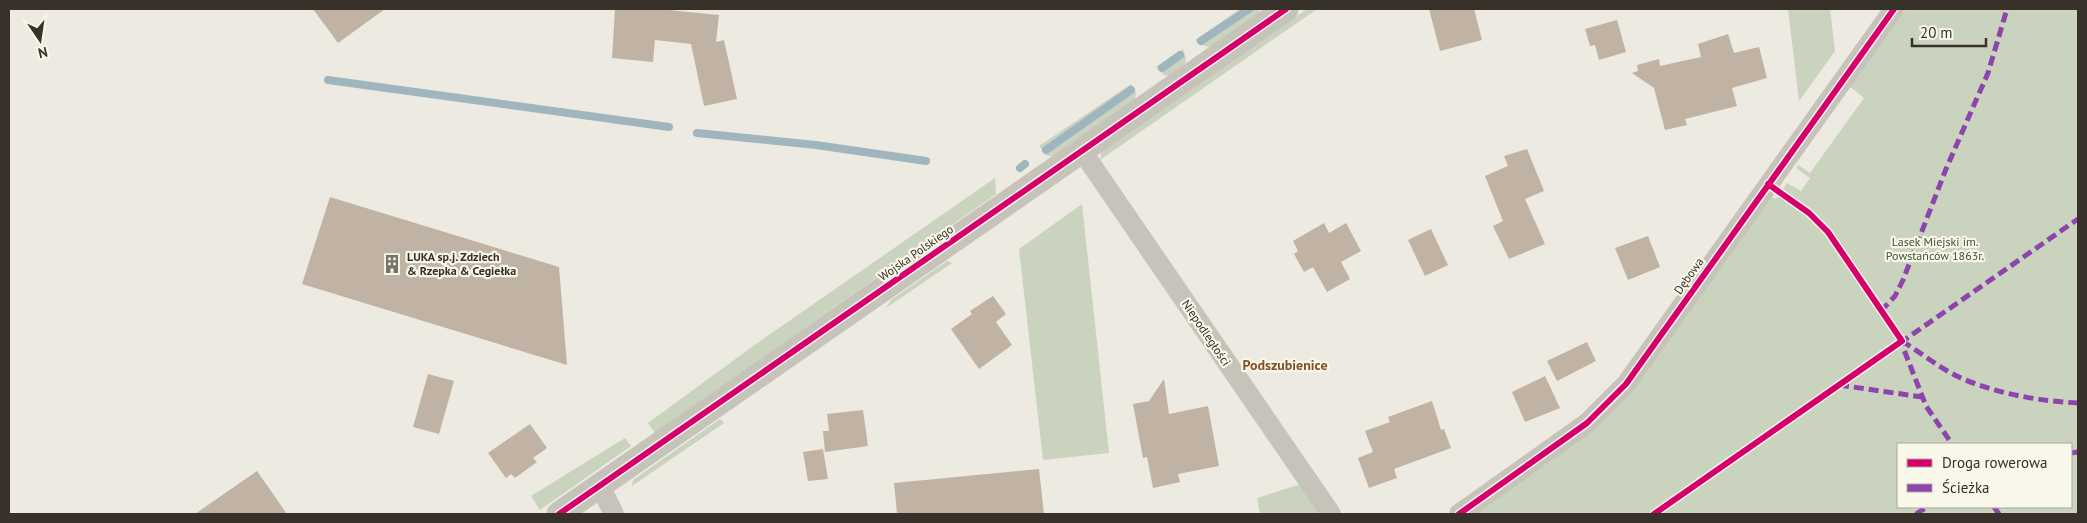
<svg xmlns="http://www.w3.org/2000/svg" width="2087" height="523" viewBox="0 0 2087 523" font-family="'PT Sans',sans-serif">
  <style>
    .green { fill: #cad3bd; fill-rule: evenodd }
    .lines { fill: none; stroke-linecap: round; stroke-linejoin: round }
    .stream { stroke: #9fb6be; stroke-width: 8 }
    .building { fill: #c0b3a4 }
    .minor { stroke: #c6c3bb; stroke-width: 20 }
    .tertiary { stroke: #c6c3bb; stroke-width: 25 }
    .quiet { stroke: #8e44ad; stroke-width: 5; stroke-dasharray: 10 5; stroke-linecap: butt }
    .cycleway-casing { stroke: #f9f6ea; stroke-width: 9 }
    .cycleway { stroke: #d6006c; stroke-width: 6 }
    .labels { text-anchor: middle; stroke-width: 4.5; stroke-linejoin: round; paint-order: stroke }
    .park-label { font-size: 12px; fill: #3d542e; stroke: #f9f6ea }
    .street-label { font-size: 12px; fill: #373129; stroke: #f9f6ea }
    .poi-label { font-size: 12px; font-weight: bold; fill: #373129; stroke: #f9f6ea; text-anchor: start }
    .neighbourhood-label { font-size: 14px; font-weight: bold; fill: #835125; stroke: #f9f6ea }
  </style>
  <rect width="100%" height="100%" fill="#edeae2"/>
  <path class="green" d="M 1240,9 L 1260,9 L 1259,14 L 1210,47 L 1202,45 L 1195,40 Z
    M 1307,9 L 1317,9 L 1100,160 L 1101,152 Z
    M 1788,9 L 1830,9 L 1835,51 L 1799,101 Z
    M 1906,9 L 2078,9 L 2078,514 L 1473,514 L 1560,453 L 1771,196 L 1776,199 L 1787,183 L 1801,191 L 1810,178 L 1796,168 L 1798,165 L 1810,173 L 1864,98 L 1849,86 ZM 1898,444 L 2071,444 L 2071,507 L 1898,507 Z
    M 1183,49 L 1186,58 L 1185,65 L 1169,76 L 1164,75 L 1156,67 Z
    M 1131,84 L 1136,93 L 1135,99 L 1053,156 L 1047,156 L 1039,146 Z
    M 995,178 L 996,194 L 655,433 L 648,423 L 756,344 Z
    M 1082,204 L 1109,453 L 1043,460 L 1019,249 Z
    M 947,261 L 952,263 L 886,308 L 891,300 Z
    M 720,419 L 724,423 L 632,486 L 633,480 Z
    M 625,438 L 631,446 L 540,510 L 531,496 Z
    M 1301,484 L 1321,514 L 1260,514 L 1257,498 Z"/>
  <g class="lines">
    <path class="stream" d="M 1201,41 L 1249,9
      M 1162,68 L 1180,55
      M 328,80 L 669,127
      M 697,133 L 816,145 L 926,161
      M 1046,150 L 1131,90
      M 1020,168 L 1025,164"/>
  </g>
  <path class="building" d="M 313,9 L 385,9 L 338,43 Z
    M 615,9 L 659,9 L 719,15 L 716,42 L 724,40 L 737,99 L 704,106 L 691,44 L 655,40 L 653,62 L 612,58 Z
    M 1429,9 L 1474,9 L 1482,40 L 1440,51 Z
    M 1617,20 L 1626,52 L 1599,60 L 1595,45 L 1590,46 L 1585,29 Z
    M 1728,34 L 1734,53 L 1759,47 L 1767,78 L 1732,88 L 1737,106 L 1685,119 L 1687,125 L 1665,130 L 1654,88 L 1632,73 L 1638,71 L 1637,65 L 1659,59 L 1660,66 L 1701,57 L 1698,44 Z
    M 1527,149 L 1544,191 L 1525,199 L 1545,244 L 1509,259 L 1493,226 L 1503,221 L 1485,176 L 1508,166 L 1504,156 Z
    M 330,197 L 559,267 L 567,365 L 302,284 Z
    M 1324,223 L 1329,233 L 1346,223 L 1361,251 L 1341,262 L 1350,279 L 1327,292 L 1313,267 L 1304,272 L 1294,254 L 1298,251 L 1293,241 Z
    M 1431,229 L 1448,265 L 1425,276 L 1408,240 Z
    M 1648,236 L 1660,267 L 1628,280 L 1615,248 Z
    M 993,296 L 1006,314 L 996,322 L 1012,345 L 979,369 L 951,329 L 972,314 L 970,311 Z
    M 1587,342 L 1596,361 L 1557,381 L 1547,361 Z
    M 428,374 L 454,381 L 439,434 L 413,427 Z
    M 1545,376 L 1560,408 L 1525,422 L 1512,392 Z
    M 1164,379 L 1169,414 L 1208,406 L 1219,466 L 1178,474 L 1180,482 L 1153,488 L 1147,457 L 1143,458 L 1133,404 L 1149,401 Z
    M 1432,401 L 1441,430 L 1444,429 L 1451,448 L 1394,469 L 1397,478 L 1369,488 L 1358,458 L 1373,452 L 1365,431 L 1390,422 L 1388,417 Z
    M 863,410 L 868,446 L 825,452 L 823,431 L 829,431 L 827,414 Z
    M 530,424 L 547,448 L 533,458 L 537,462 L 515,478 L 511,474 L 506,478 L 488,453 Z
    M 823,449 L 828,479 L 808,481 L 803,452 Z
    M 1039,469 L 1044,514 L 897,514 L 894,483 Z
    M 257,471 L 287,514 L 195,514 Z"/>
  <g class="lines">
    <path class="minor" d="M 1082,151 L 1331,514
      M 600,486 L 614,514
      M 1459,514 L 1587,423 L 1626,384 L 1894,9"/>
    <path class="tertiary" d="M 559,514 L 1286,9"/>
    <path class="quiet" d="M 1881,311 L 1895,296 L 1903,280 L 1946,169 L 1988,73 L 2007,9
      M 1899,337 L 1926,406 L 1952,444
      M 1902,341 C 1921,353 1941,369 1961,378 C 1997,394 2040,401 2078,403
      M 1900,343 L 2078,219
      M 1839,385 L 1922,397
      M 2071,453 L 2078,452
      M 1994,507 L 1999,514
      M 1916,514 L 1927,507"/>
    <g class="cycleway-casing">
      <path id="cycleway" d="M 559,514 L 1286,9
        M 1459,514 L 1587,423 L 1626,384 L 1894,9
        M 1654,514 L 1902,341 L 1828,232 L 1809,213 L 1768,184"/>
    </g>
    <use href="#cycleway" class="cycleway"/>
  </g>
  <defs>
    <g id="building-bare" transform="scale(1.5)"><path d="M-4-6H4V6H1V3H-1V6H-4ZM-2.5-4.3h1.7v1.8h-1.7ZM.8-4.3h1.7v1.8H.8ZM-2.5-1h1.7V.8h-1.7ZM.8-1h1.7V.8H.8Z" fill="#77726a" stroke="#f9f6ea" stroke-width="2.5" paint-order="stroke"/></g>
  </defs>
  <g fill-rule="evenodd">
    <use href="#building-bare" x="392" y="264"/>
  </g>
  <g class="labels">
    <g class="park-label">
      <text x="1935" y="246">Lasek Miejski im.<tspan x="1935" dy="14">Powstańców 1863r.</tspan></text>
    </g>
    <g class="street-label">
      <text transform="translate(916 253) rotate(-35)" y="4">Wojska Polskiego</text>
      <text transform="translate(1689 276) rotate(-55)" y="4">Dębowa</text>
      <text transform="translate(1206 333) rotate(56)" y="4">Niepodległości</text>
    </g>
    <g class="poi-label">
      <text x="407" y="261">LUKA sp.j. Zdziech<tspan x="407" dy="14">&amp; Rzepka &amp; Cegiełka</tspan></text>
    </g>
    <g class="neighbourhood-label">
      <text x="1285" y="370">Podszubienice</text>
    </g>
  </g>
  <rect width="2087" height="523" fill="none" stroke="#373129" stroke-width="20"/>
  <rect x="1897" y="443" width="175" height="65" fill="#f9f6ea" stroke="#aba79d"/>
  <rect x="1907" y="459" width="25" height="8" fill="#d6006c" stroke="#aba79d"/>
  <text x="1942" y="468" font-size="15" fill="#373129">Droga rowerowa</text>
  <rect x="1907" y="484" width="25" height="8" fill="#8e44ad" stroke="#aba79d"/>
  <text x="1942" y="493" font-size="15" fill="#373129">Ścieżka</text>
  <g transform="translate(40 40) rotate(167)" stroke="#f9f6ea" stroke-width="4" paint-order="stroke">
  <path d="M0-4L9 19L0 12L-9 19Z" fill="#373129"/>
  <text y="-8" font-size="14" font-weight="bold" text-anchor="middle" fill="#373129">N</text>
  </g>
  <path d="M1912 38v8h74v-8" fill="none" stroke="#373129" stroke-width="2.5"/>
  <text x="1920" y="38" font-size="15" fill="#373129" stroke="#f9f6ea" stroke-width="4" paint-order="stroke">20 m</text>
</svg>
